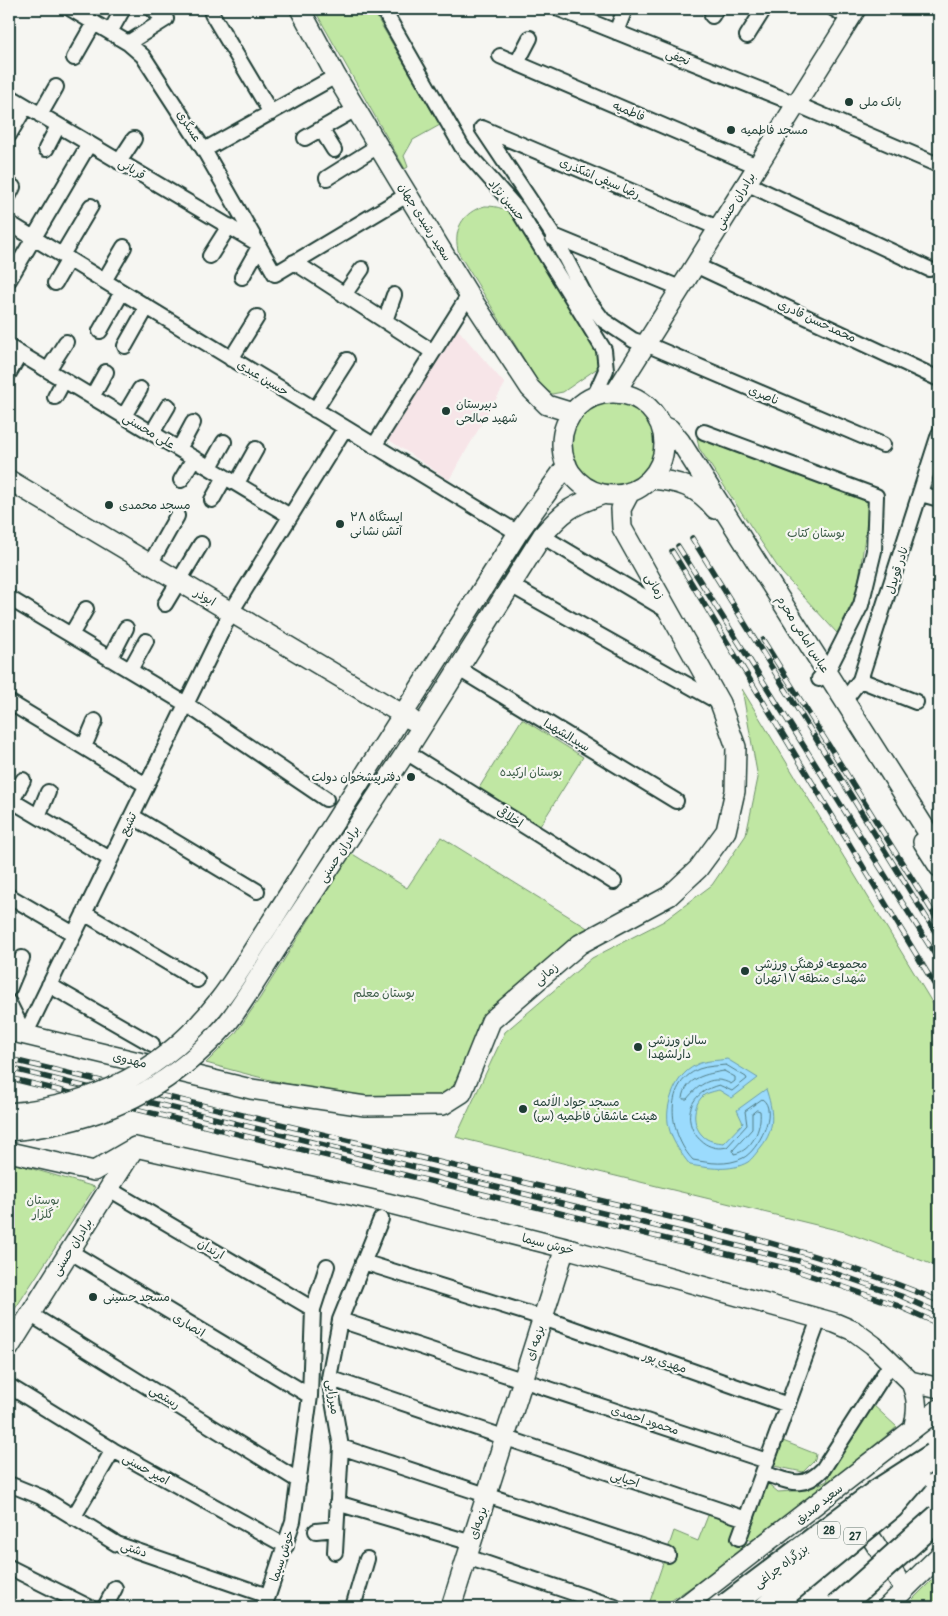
<svg xmlns="http://www.w3.org/2000/svg" width="948" height="1616" viewBox="0 0 948 1616" font-family="Pangolin,'Playpen Sans Arabic',sans-serif">
  <style>
    .built { fill: #f7e5e8 }
    .green { fill: #c0e7a3; stroke: #70926c }
    .water { fill: #9bdbfd; stroke: #699cad }
    .lines { fill: none; stroke-linecap: round; stroke-linejoin: round }
    .shore { stroke: #517c84; stroke-width: 1 }
    .street-casing { stroke: #1f3d34; stroke-width: 18 }
    .secondary-casing { stroke: #1f3d34; stroke-width: 22 }
    .street { stroke: #f6f6f2; stroke-width: 14 }
    .secondary { stroke: #f6f6f2; stroke-width: 19 }
    .rail-casing { stroke: #1f3d34; stroke-width: 5.5 }
    .rail { stroke: #f6f6f2; stroke-width: 4; stroke-dasharray: 11; stroke-linecap: butt }
    .secondary-bridge-casing { stroke: #1f3d34; stroke-width: 22; stroke-linecap: butt }
    .highway-bridge-casing { stroke: #1f3d34; stroke-width: 29; stroke-linecap: butt }
    .secondary-bridge { stroke: #f6f6f2; stroke-width: 19 }
    .highway-bridge { stroke: #f6f6f2; stroke-width: 25 }
    .poi-dot { fill: #1f3d34; stroke: #f6f6f2; stroke-width: 2 }
    .labels { text-anchor: middle; stroke-width: 4.5; stroke-linejoin: round; paint-order: stroke }
    .shield { fill: #f6f6f2; stroke: #60746d; stroke-width: 1 }
    .shield-label { font-size: 11px; font-weight: bold; fill: #1f3d34 }
    .street-label { font-size: 12px; fill: #1f3d34; stroke: #f6f6f2 }
    .poi-label { font-size: 12px; fill: #1f3d34; stroke: #f6f6f2; text-anchor: start }
    .park-label { font-size: 12px; fill: #3f5f4a; stroke: #f6f6f2 }
  </style>
  <rect width="100%" height="100%" fill="#f6f6f2"/>
  <filter id="ink" filterUnits="userSpaceOnUse"><feTurbulence type="fractalNoise" baseFrequency=".02" numOctaves="2"/><feDisplacementMap in="SourceGraphic" scale="10" xChannelSelector="R" yChannelSelector="G"/><feConvolveMatrix kernelMatrix="1 2 1 2 8 2 1 2 1" color-interpolation-filters="sRGB"/></filter>
  <g filter="url(#ink)">
    <path class="built" d="M 455,326 L 505,384 L 449,480 L 386,438 Z"/>
    <path class="green" d="M 314,9 L 372,9 L 440,125 L 413,140 L 404,156 L 408,167 L 405,169 Z
      M 485,206 C 499,206 506,209 516,218 L 599,351 L 599,367 L 563,392 L 552,394 L 540,385 L 459,254 C 452,231 462,212 485,206 Z
      M570 444a44 44 0 1 1 88 0a44 44 0 1 1-88 0Z
      M 697,437 L 870,501 L 857,593 L 837,633 L 781,572 L 699,448 Z
      M 742,689 L 939,1014 L 939,1267 L 845,1232 L 456,1137 L 505,1032 L 592,958 L 664,921 L 712,885 L 746,835 L 758,778 Z
      M 522,719 L 583,757 L 540,826 L 479,788 Z
      M 441,837 L 589,929 L 490,1010 L 450,1094 C 372,1108 282,1084 206,1063 L 235,1034 L 260,998 L 351,853 L 407,888 Z
      M 9,1162 L 95,1187 L 9,1318 Z
      M 872,1404 L 897,1427 L 754,1543 L 746,1538 L 766,1482 L 778,1492 L 806,1490 L 827,1481 L 835,1457 Z
      M 783,1441 L 816,1454 L 815,1460 L 803,1472 L 774,1466 Z
      M 709,1513 L 736,1522 L 749,1547 L 662,1607 L 648,1607 L 674,1531 L 698,1541 Z
      M 939,1573 L 939,1607 L 905,1607 Z"/>
    <path class="water" d="M 727,1059 L 758,1078 L 732,1098 L 719,1090 C 715,1091 707,1093 704,1095 C 692,1105 692,1125 702,1135 C 708,1142 717,1142 724,1143 L 743,1123 L 737,1110 L 766,1089 C 773,1110 776,1129 761,1147 C 757,1152 752,1159 748,1162 C 731,1172 708,1168 690,1165 C 672,1142 661,1123 672,1094 C 677,1081 683,1072 696,1065 C 704,1060 718,1061 727,1059 Z"/>
    <g class="lines">
      <path class="shore" d="M 726,1065 L 746,1077 L 747,1079 L 732,1091 L 719,1085 C 667,1099 693,1156 727,1147 L 747,1125 L 745,1111 L 762,1099 C 779,1110 758,1151 743,1158 C 727,1166 710,1163 693,1160 C 670,1136 661,1085 699,1069 C 707,1066 718,1066 726,1065 Z
        M 724,1071 L 735,1077 L 735,1081 L 731,1084 C 713,1074 699,1084 687,1099 L 683,1099 C 685,1077 707,1074 724,1071 Z
        M 757,1110 L 760,1111 C 762,1128 752,1151 734,1154 L 733,1150 L 752,1129 L 752,1114 Z"/>
      <g class="street-casing">
        <path id="street" d="M 71,9 L 128,43 L 143,56 L 204,150 L 275,274 L 407,195
          M 383,9 L 462,147 L 518,210 L 604,350 L 606,370 L 594,397
          M 559,9 L 796,104 L 936,164
          M 834,9 L 850,18
          M 212,14 L 271,113
          M 712,16 L 716,9
          M 110,32 L 123,9
          M 616,32 L 625,9
          M 747,36 L 764,9
          M 128,43 L 166,19 L 152,9
          M 500,56 L 757,166
          M 74,58 L 94,23
          M 517,63 L 530,38
          M 9,96 L 255,242
          M 40,115 L 56,87
          M 482,128 L 554,236 L 587,299 L 603,320 L 633,340 L 646,344 L 883,445
          M 482,128 L 718,228
          M 321,129 L 334,150
          M 9,135 L 26,106
          M 305,138 L 356,109
          M 46,149 L 58,126
          M 204,150 L 336,76
          M 119,162 L 134,139
          M 327,178 L 378,146
          M 746,183 L 929,269
          M 9,195 L 13,187
          M 9,223 L 518,533
          M 553,238 L 554,236 L 680,288
          M 62,255 L 91,206
          M 210,256 L 229,226
          M 294,262 L 433,352
          M 695,265 L 939,379
          M 242,277 L 259,247
          M 9,280 L 89,144
          M 104,281 L 124,247
          M 55,283 L 69,259
          M 344,295 L 362,269
          M 385,321 L 394,295
          M 100,331 L 122,292
          M 125,346 L 147,307
          M 9,347 L 290,516
          M 231,359 L 257,317
          M 48,370 L 66,342
          M 9,373 L 20,354
          M 55,397 L 64,380
          M 92,397 L 106,372
          M 315,410 L 347,360
          M 124,416 L 140,389
          M 704,432 L 876,496 L 874,551 L 861,605 L 827,672 L 819,679
          M 152,433 L 168,406
          M 374,446 L 469,295
          M 179,449 L 193,423
          M 210,467 L 224,442
          M 181,480 L 194,458
          M 237,483 L 256,449
          M 921,494 L 939,499
          M 212,500 L 225,477
          M 542,536 L 668,611
          M 150,564 L 177,516
          M 512,586 L 720,703
          M 9,598 L 186,704 L 326,799
          M 165,604 L 201,544
          M 71,635 L 86,609
          M 110,659 L 126,628
          M 459,669 L 676,801
          M 130,670 L 146,641
          M 860,680 L 916,702
          M 844,701 L 860,680 L 939,434
          M 9,702 L 146,785
          M 84,747 L 95,721
          M 406,752 L 614,882
          M 9,799 L 110,859
          M 12,801 L 23,780
          M 38,816 L 48,792
          M 132,816 L 257,891
          M 9,896 L 74,934
          M 84,913 L 197,980
          M 49,985 L 152,1044
          M 9,989 L 22,958
          M 9,1003 L 25,1035
          M 25,1035 L 231,612 L 345,428
          M 109,1189 L 313,1309
          M 69,1251 L 310,1396
          M 363,1262 L 543,1318 L 788,1405
          M 30,1314 L 299,1481
          M 340,1320 L 767,1461
          M 329,1378 L 746,1519
          M 9,1386 L 113,1450 L 286,1546
          M 341,1447 L 668,1555
          M 763,1473 C 789,1481 802,1491 823,1469 L 892,1362
          M 9,1484 L 41,1497 L 117,1544 L 268,1596
          M 337,1503 L 472,1543
          M 73,1518 L 113,1450
          M 316,1531 L 336,1529
          M 739,1538 L 819,1319
          M 335,1552 L 341,1447 L 329,1378 L 340,1320 L 381,1219
          M 467,1557 L 615,1607
          M 9,1567 L 89,1607
          M 105,1607 L 115,1588
          M 263,1607 L 268,1596 L 293,1521 L 310,1396 L 313,1309 L 327,1266
          M 353,1607 L 367,1559"/>
      </g>
      <g class="secondary-casing">
        <path id="secondary" d="M 300,9 L 336,76 L 398,179 L 469,295 L 530,388 L 547,405 L 573,413
          M 615,393 L 856,9
          M562 444a51 51 0 1 1 102 0a51 51 0 1 1-102 0Z
          M 661,425 L 670,429 L 680,441 L 939,850
          M 651,479 C 678,481 698,487 715,509
          M 9,480 L 412,720
          M 923,842 L 939,867
          M 273,919 L 518,533 L 567,465
          M 288,931 L 406,752 L 542,536 C 564,510 571,506 604,494
          M 9,1031 L 251,1089 L 365,1106 L 443,1105 L 462,1093 L 491,1021 L 580,944 L 669,896 L 698,869 L 726,831 L 735,791 L 736,747 L 720,703 L 622,528 L 621,509 L 630,492
          M 135,1147 L 387,1203 L 565,1248 L 835,1323 L 854,1331 L 873,1345 L 910,1381 L 939,1388
          M 9,1152 L 94,1171 L 132,1149
          M 9,1348 L 135,1147
          M 910,1381 C 918,1398 918,1411 913,1429
          M 858,1517 L 904,1589
          M 451,1607 L 565,1248
          M 683,1607 L 939,1409
          M 887,1607 L 939,1556"/>
      </g>
      <use href="#street" class="street"/>
      <use href="#secondary" class="secondary"/>
      <g class="rail-casing">
        <path id="rail" d="M 692,538 L 939,938
          M 678,546 L 939,961
          M 672,551 L 939,992
          M 763,640 L 939,922
          M 9,1059 C 181,1100 354,1142 526,1183 C 665,1216 807,1245 939,1301
          M 9,1068 L 799,1261 L 901,1296 L 939,1313
          M 9,1078 L 797,1271 L 896,1305 L 939,1324"/>
      </g>
      <use href="#rail" class="rail"/>
      <g class="secondary-bridge-casing">
        <path id="secondary-bridge" d="M 9,1113 C 97,1105 166,1070 220,999 C 239,974 255,946 273,919
          M 9,1131 C 79,1125 142,1103 195,1056 C 208,1044 222,1031 232,1017 C 252,989 269,960 288,931"/>
      </g>
      <g class="highway-bridge-casing">
        <path id="highway-bridge" d="M 726,1607 L 878,1492 L 934,1456
          M 768,1607 L 891,1506 L 916,1477
          M 838,1607 L 939,1517"/>
      </g>
      <use href="#secondary-bridge" class="secondary-bridge"/>
      <use href="#highway-bridge" class="highway-bridge"/>
    </g>
  </g>
  <g class="poi-dot">
    <circle cx="849" cy="102" r="5"/>
    <circle cx="731" cy="130" r="5"/>
    <circle cx="446" cy="411" r="5"/>
    <circle cx="109" cy="505" r="5"/>
    <circle cx="340" cy="524" r="5"/>
    <circle cx="411" cy="777" r="5"/>
    <circle cx="745" cy="971" r="5"/>
    <circle cx="638" cy="1047" r="5"/>
    <circle cx="523" cy="1109" r="5"/>
    <circle cx="93" cy="1297" r="5"/>
  </g>
  <g class="labels">
    <g class="shield">
      <rect x="818" y="1521.5" width="22" height="17" rx="4"/>
      <rect x="844" y="1527.5" width="22" height="17" rx="4"/>
    </g>
    <g class="shield-label">
      <text x="829" y="1534">28</text>
      <text x="855" y="1540">27</text>
    </g>
    <g class="street-label">
      <text transform="translate(678 57) rotate(22)" y="4">نجفی</text>
      <text transform="translate(629 111) rotate(23)" y="4">فاطمیه</text>
      <text transform="translate(189 126) rotate(58)" y="4">عسگری</text>
      <text transform="translate(132 169) rotate(31)" y="4">قربانی</text>
      <text transform="translate(600 178) rotate(23)" y="4">رضا سیفی اشکذری</text>
      <text transform="translate(507 200) rotate(50)" y="4">حسین نژاد</text>
      <text transform="translate(735 201) rotate(-58)" y="4">برادران حسنی</text>
      <text transform="translate(425 222) rotate(58)" y="4">سعید رشیدی جهان</text>
      <text transform="translate(817 321) rotate(25)" y="4">محمدحسن قادری</text>
      <text transform="translate(263 378) rotate(31)" y="4">حسین عبدی</text>
      <text transform="translate(764 395) rotate(23)" y="4">ناصری</text>
      <text transform="translate(149 431) rotate(31)" y="4">علی محسنی</text>
      <text transform="translate(897 570) rotate(-72)" y="4">نادر قویدل</text>
      <text transform="translate(655 586) rotate(60)" y="4">زمانی</text>
      <text transform="translate(205 597) rotate(31)" y="4">ابوذر</text>
      <text transform="translate(803 634) rotate(58)" y="4">عباس امامی محرم</text>
      <text transform="translate(567 735) rotate(31)" y="4">سیدالشهدا</text>
      <text transform="translate(510 817) rotate(32)" y="4">اخلاقی</text>
      <text transform="translate(128 824) rotate(-64)" y="4">تشیع</text>
      <text transform="translate(339 854) rotate(-57)" y="4">برادران حسنی</text>
      <text transform="translate(546 974) rotate(-41)" y="4">زمانی</text>
      <text transform="translate(130 1060) rotate(13)" y="4">مهدوی</text>
      <text transform="translate(548 1244) rotate(14)" y="4">خوش سیما</text>
      <text transform="translate(72 1247) rotate(-58)" y="4">برادران حسنی</text>
      <text transform="translate(211 1249) rotate(30)" y="4">ارندان</text>
      <text transform="translate(189 1325) rotate(31)" y="4">انصاری</text>
      <text transform="translate(535 1343) rotate(-72)" y="4">بزمه ای</text>
      <text transform="translate(665 1362) rotate(19)" y="4">مهدی پور</text>
      <text transform="translate(165 1397) rotate(32)" y="4">رستمی</text>
      <text transform="translate(333 1397) rotate(82)" y="4">میرزایی</text>
      <text transform="translate(645 1420) rotate(18)" y="4">محمود احمدی</text>
      <text transform="translate(146 1469) rotate(29)" y="4">امیر حسنی</text>
      <text transform="translate(625 1479) rotate(19)" y="4">احیایی</text>
      <text transform="translate(819 1504) rotate(-38)" y="4">سعید صدیق</text>
      <text transform="translate(478 1523) rotate(-72)" y="4">بزمه‌ای</text>
      <text transform="translate(134 1549) rotate(18)" y="4">دشتی</text>
      <text transform="translate(282 1556) rotate(-72)" y="4">خوش سیما</text>
      <text transform="translate(781 1566) rotate(-37)" y="4">بزرگراه چراغی</text>
    </g>
    <g class="poi-label">
      <text x="859" y="106">بانک ملی</text>
      <text x="741" y="134">مسجد فاطمیه</text>
      <text x="456" y="408">دبیرستان<tspan x="456" dy="14">شهید صالحی</tspan></text>
      <text x="119" y="509">مسجد محمدی</text>
      <text x="350" y="521">ایستگاه ۲۸<tspan x="350" dy="14">آتش نشانی</tspan></text>
      <text x="401" y="781" text-anchor="end">دفترپیشخوان دولت</text>
      <text x="755" y="968">مجموعه فرهنگی ورزشی<tspan x="755" dy="14">شهدای منطقه ۱۷ تهران</tspan></text>
      <text x="648" y="1044">سالن ورزشی<tspan x="648" dy="14">دارلشهدا</tspan></text>
      <text x="533" y="1106">مسجد جواد الاُئمه<tspan x="533" dy="14">هیئت عاشقان فاطمیه (س)</tspan></text>
      <text x="103" y="1301">مسجد حسینی</text>
    </g>
    <g class="park-label">
      <text x="816" y="537">بوستان کتاب</text>
      <text x="531" y="776">بوستان ارکیده</text>
      <text x="384" y="997">بوستان معلم</text>
      <text x="43" y="1204">بوستان<tspan x="43" dy="14">گلزار</tspan></text>
    </g>
  </g>
  <rect width="948" height="1616" fill="none" stroke="#f6f6f2" stroke-width="30"/>
  <rect x="15" y="15" width="918" height="1586" fill="none" stroke="#1f3d34" stroke-width="2" filter="url(#ink)"/>
</svg>
